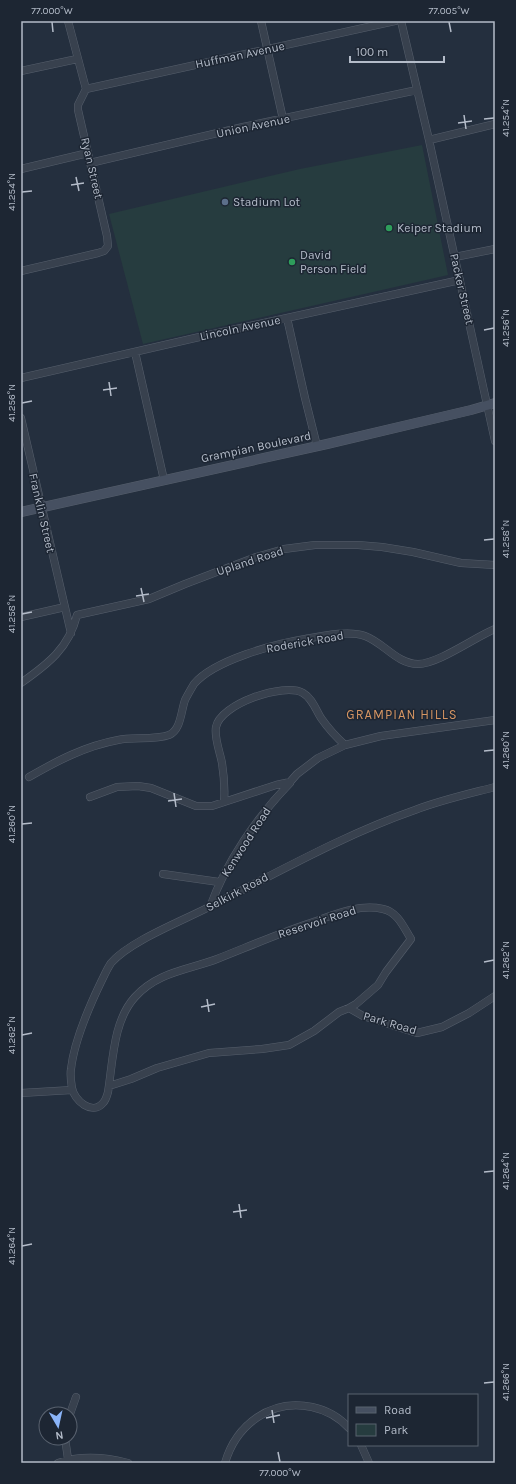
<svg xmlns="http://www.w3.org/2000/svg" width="516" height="1484" viewBox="0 0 516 1484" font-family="Karla,sans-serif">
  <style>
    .green { fill: #263c3f }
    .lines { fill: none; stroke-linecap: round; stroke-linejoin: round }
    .street-casing { stroke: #565f6c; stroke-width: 8 }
    .secondary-casing { stroke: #565f6c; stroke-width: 10 }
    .street { stroke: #38414e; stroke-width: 7 }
    .secondary { stroke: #465061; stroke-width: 9 }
    .ticks { fill: none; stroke: #b4bcc9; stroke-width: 1.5 }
    .service-dot { fill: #5c6f8a; stroke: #1d2633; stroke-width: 1.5 }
    .leisure-dot { fill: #2e9e5b; stroke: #1d2633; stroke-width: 1.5 }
    .labels { text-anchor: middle; stroke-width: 3; stroke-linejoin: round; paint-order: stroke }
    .street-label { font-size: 12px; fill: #b4bcc9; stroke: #1d2633 }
    .poi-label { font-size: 12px; fill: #b4bcc9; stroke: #1d2633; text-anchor: start }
    .neighbourhood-label { font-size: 13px; letter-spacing: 1px; fill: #d59563; stroke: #1d2633 }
    .neatline { fill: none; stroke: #b4bcc9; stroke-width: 1.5 }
    .ticks-label { font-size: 10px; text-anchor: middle; fill: #b4bcc9 }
  </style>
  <rect width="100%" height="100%" fill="#242f3e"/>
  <path class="green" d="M 422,145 L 448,275 L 143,344 L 109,214 L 300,169 Z"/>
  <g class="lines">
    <g class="street-casing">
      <path id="street" d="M 68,21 L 86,89
        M 261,21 L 283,119
        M 401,21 L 429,140 L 495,441
        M 21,71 L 77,59
        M 86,89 L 395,21
        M 429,140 L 495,124
        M 90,163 L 243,127 L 417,90
        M 21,169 L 88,153
        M 455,257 L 495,249
        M 21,271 L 98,253 L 104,251 L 108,246 L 107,236 L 78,110 L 78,105 L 86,89
        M 287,318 L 305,398 L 317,446
        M 135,352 L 164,480
        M 21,378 L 195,338 L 460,280
        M 21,418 L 71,633
        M 21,617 L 65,607
        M 21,683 C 48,664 69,648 77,615 L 149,599 L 185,584 L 256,557 L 284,549 L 315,545 L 358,545 L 382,547 L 413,552 L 461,563 L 495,565
        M 29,777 C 57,761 85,746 118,740 C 133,737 155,740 169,735 C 181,730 181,711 185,700 C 188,694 191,689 194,684 C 214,660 275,644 305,639 C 322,636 349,630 365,636 C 384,643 397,664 418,664 C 438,664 475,637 495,629
        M 90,797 L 117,787 L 138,786 L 151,788 L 196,806 L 212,806 L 276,785 L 290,782 L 297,774 L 318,758 L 345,745
        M 224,802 C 225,789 224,776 222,763 C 220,752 214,738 216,727 C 220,704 284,682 303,693 C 312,698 316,710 321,718 C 328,728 336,737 345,745 L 381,736 L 495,720
        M 163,874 L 219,882
        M 210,907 C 226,862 257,817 290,783
        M 349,1008 L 363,1016 L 417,1033 L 442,1027 L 469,1013 L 495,996
        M 109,1086 L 131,1079 L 157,1068 L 209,1053 L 262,1049 L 289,1045 L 314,1031 L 339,1012 L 349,1008 L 356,1004 L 378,985 L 386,972 L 411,939 C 404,928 398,912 383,909 C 360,904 338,913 316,921 C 282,932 250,946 217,959 C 188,970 157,972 135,997 C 113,1021 113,1061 108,1092 C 107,1096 106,1100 103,1103 C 92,1116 74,1100 72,1088 C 71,1082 70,1075 71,1069 C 74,1042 89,1007 101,982 C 104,976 107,969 111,963 C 130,941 182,921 209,907 C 277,873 343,835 415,810 C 441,800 468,794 495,787
        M 21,1093 L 72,1090
        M 70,1414 L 76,1397
        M 65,1438 L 68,1459
        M 361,1445 L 369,1463
        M 58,1463 C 81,1455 105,1457 128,1463
        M 225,1463 C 236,1425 271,1398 312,1407 C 326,1410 339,1417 349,1428"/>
    </g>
    <g class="secondary-casing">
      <path id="secondary" d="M 21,512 L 327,444 L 471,410 L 495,403"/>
    </g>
    <use href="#street" class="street"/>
    <use href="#secondary" class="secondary"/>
  </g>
  <path class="ticks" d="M 52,22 L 53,32M 449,22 L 451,32M 464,115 L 466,129M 484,119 L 494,118M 458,123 L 472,121M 76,177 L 79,191M 71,185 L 84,183M 22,192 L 32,191M 484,330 L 494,328M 109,382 L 111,396M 103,390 L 117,388M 22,403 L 32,401M 484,540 L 494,539M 141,588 L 144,602M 136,596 L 149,594M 22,614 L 32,612M 484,751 L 494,750M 174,793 L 176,807M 168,801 L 182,799M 22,824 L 32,823M 484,962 L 494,960M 207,999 L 209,1012M 201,1007 L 215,1004M 22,1035 L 32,1033M 484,1172 L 494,1171M 239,1204 L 241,1218M 233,1212 L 247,1210M 22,1246 L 32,1244M 484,1383 L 494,1382M 272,1410 L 274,1423M 266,1418 L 280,1415M 278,1452 L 280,1462"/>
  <circle class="service-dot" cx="225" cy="202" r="4"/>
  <g class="leisure-dot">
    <circle cx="389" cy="228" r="4"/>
    <circle cx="292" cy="262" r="4"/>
  </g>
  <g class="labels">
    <g class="street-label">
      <text transform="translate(240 55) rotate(-12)" y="4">Huffman Avenue</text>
      <text transform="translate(253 126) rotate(-12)" y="4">Union Avenue</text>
      <text transform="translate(92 168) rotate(77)" y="4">Ryan Street</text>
      <text transform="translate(462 289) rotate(77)" y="4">Packer Street</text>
      <text transform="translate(240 328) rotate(-12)" y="4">Lincoln Avenue</text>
      <text transform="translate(256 447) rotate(-12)" y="4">Grampian Boulevard</text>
      <text transform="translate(42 513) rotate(77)" y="4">Franklin Street</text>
      <text transform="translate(250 561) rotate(-18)" y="4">Upland Road</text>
      <text transform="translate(305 642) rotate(-10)" y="4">Roderick Road</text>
      <text transform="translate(246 842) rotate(-57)" y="4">Kenwood Road</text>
      <text transform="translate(237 892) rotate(-28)" y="4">Selkirk Road</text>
      <text transform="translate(317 922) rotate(-18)" y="4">Reservoir Road</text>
      <text transform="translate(390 1023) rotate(16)" y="4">Park Road</text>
    </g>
    <g class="poi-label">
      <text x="233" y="206">Stadium Lot</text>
      <text x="397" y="232">Keiper Stadium</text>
      <text x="300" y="259">David<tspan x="300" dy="14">Person Field</tspan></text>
    </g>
    <g class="neighbourhood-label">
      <text x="402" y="719">GRAMPIAN HILLS</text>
    </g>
  </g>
  <rect width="516" height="1484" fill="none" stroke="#1d2633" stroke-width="44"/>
  <rect x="348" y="1394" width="130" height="52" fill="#1d2633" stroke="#59626f"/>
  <rect x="356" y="1407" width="20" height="6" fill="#465061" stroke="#59626f"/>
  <text x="384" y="1414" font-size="12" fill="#b4bcc9">Road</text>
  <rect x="356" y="1424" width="20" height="12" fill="#263c3f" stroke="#59626f"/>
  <text x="384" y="1434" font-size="12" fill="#b4bcc9">Park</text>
  <g transform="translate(58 1426) rotate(171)"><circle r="19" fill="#1d2633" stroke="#59626f"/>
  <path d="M0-3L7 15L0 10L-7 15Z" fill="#8ab4f8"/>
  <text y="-6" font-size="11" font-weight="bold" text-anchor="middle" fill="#b4bcc9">N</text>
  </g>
  <path d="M350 56v6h94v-6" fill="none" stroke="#b4bcc9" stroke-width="2"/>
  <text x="356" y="56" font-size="12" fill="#b4bcc9" stroke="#1d2633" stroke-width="3" paint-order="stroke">100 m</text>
  <rect x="22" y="22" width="472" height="1440" class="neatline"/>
  <g class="ticks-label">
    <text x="52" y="14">77.000°W</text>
    <text x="449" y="14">77.005°W</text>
    <text transform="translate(505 118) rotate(-90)" y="4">41.254°N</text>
    <text transform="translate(11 192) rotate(-90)" y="4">41.254°N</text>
    <text transform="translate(505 328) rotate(-90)" y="4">41.256°N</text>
    <text transform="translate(11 403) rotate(-90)" y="4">41.256°N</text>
    <text transform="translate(505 539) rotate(-90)" y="4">41.258°N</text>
    <text transform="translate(11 614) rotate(-90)" y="4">41.258°N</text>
    <text transform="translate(505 750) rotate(-90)" y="4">41.260°N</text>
    <text transform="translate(11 824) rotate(-90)" y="4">41.260°N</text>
    <text transform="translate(505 960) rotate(-90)" y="4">41.262°N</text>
    <text transform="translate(11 1035) rotate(-90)" y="4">41.262°N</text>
    <text transform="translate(505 1171) rotate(-90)" y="4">41.264°N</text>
    <text transform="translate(11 1246) rotate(-90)" y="4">41.264°N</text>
    <text transform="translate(505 1382) rotate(-90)" y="4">41.266°N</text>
    <text x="280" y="1476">77.000°W</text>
  </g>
</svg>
